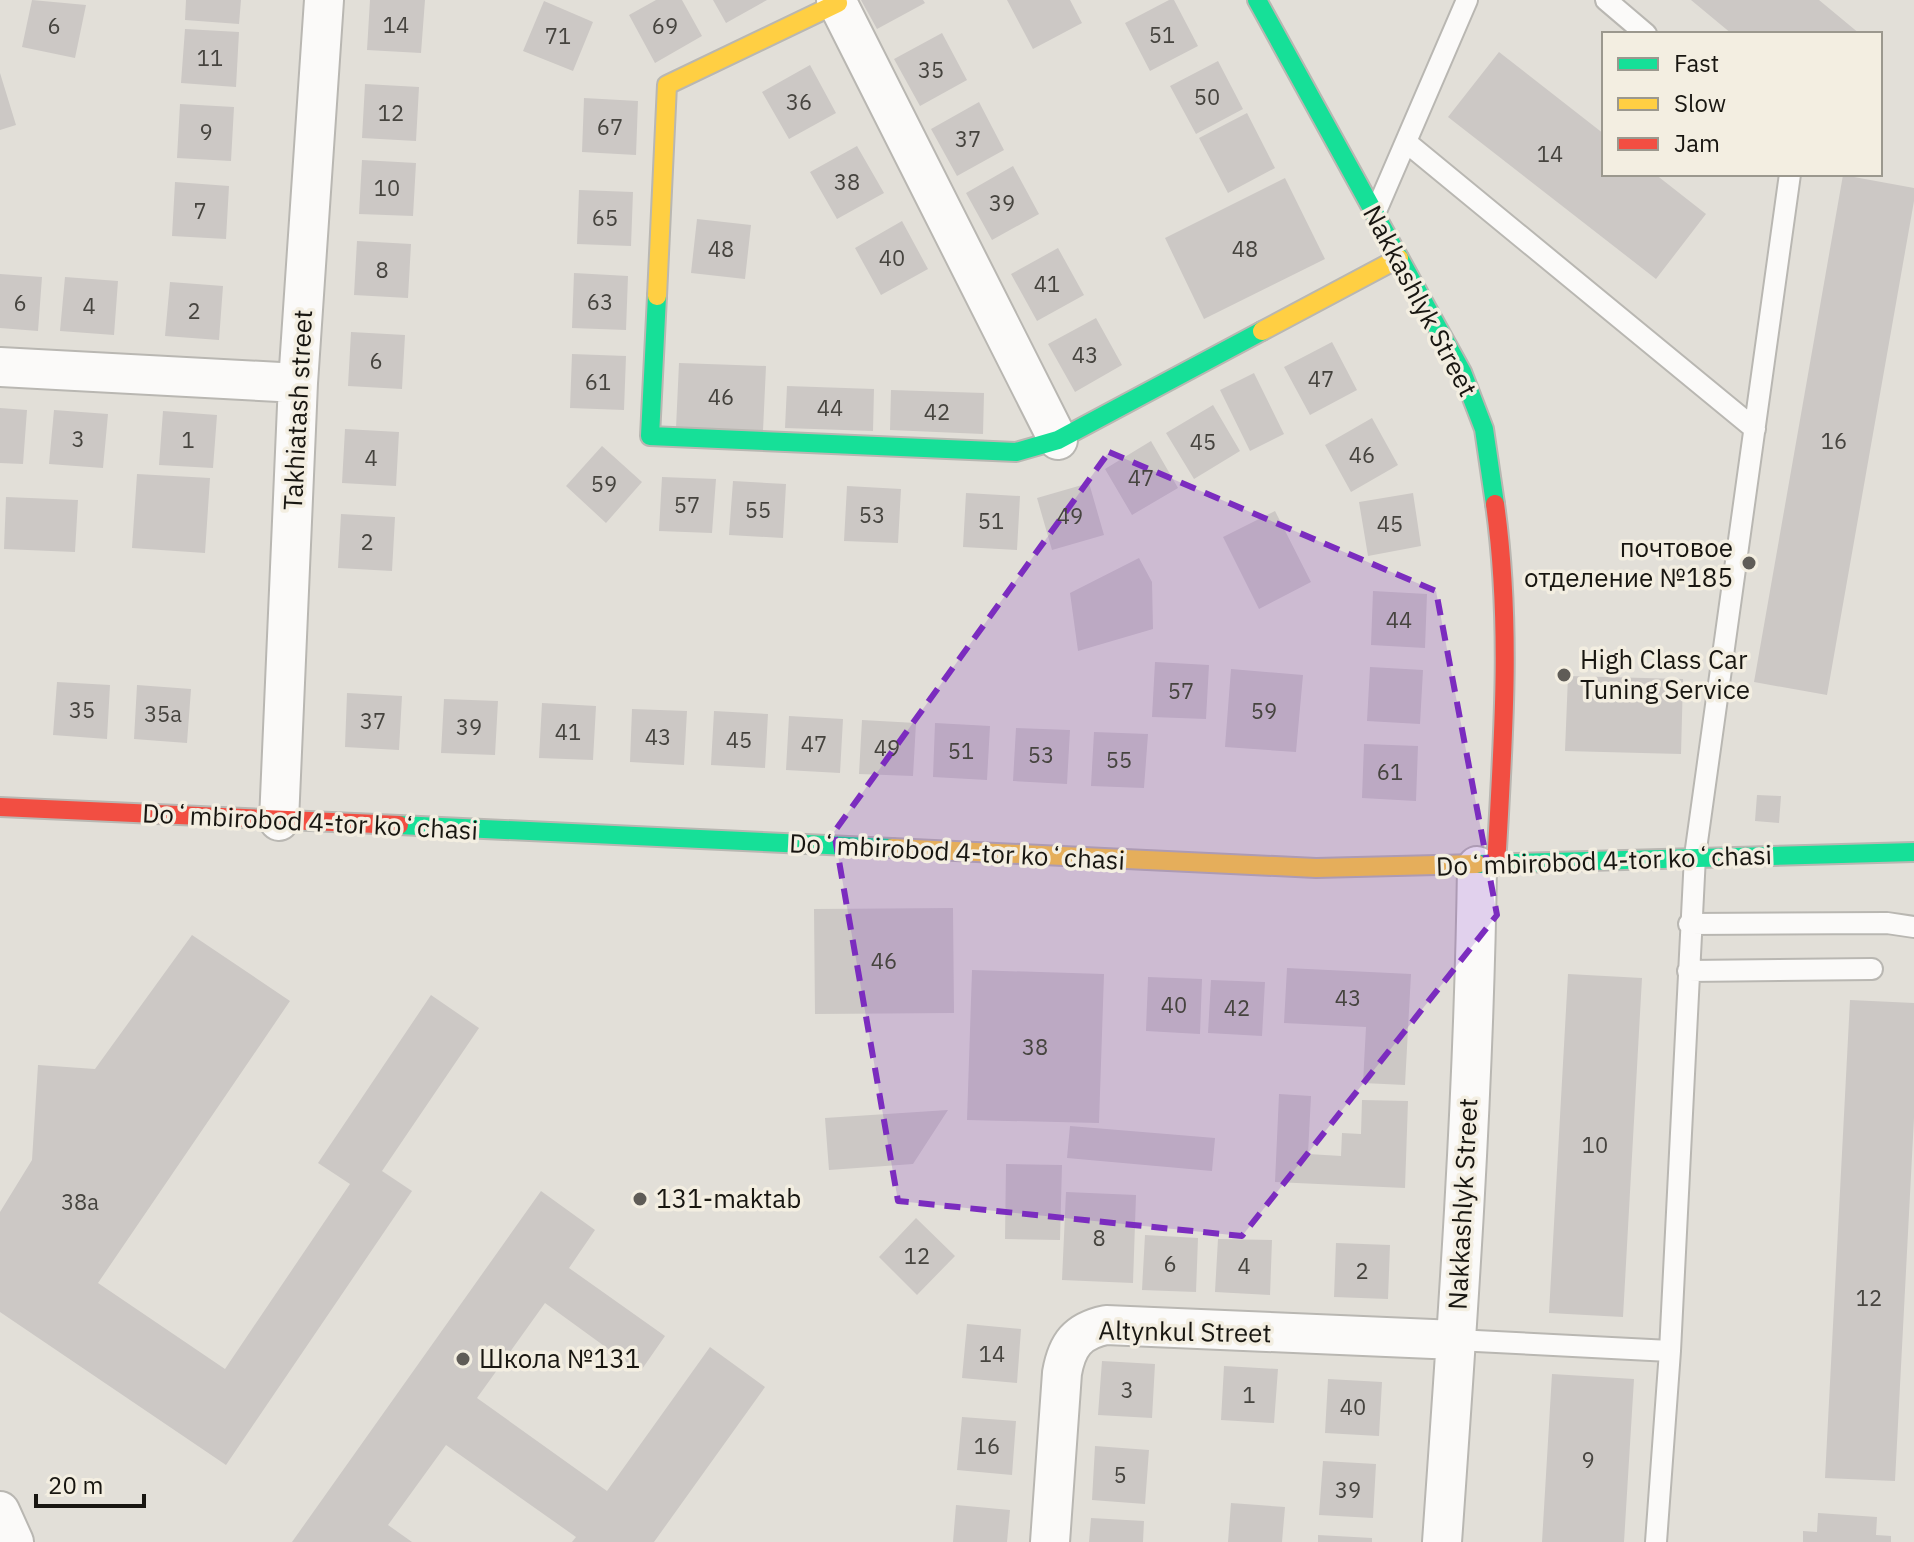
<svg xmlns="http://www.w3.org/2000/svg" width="1914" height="1542" viewBox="0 0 1914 1542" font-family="'IBM Plex Sans',sans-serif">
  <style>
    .building { fill: #ccc8c5 }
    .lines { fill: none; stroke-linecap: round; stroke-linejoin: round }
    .lane-casing { stroke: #b9b7b2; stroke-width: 24 }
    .street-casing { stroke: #b9b7b2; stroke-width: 42 }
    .fast-casing { stroke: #b9b7b2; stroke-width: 22 }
    .slow-casing { stroke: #b9b7b2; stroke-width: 22 }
    .jam-casing { stroke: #b9b7b2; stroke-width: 22 }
    .lane { stroke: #fbfaf9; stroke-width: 20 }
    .street { stroke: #fbfaf9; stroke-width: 38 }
    .fast { stroke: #16e098; stroke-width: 18 }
    .slow { stroke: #ffcf43; stroke-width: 18 }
    .jam { stroke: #f24e42; stroke-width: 18 }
    .marked { fill: #7b2cbf; fill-opacity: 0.2; stroke: #7b2cbf; stroke-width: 6; stroke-dasharray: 16 10; stroke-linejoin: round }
    .poi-dot { fill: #5f5c57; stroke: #f3eee1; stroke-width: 3 }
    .labels { text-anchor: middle; stroke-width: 7; stroke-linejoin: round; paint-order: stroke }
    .number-label { font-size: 22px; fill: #46443f }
    .street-label { font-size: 26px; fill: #181611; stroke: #f3eee1 }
    .poi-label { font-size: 26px; fill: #181611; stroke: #f3eee1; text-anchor: start }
  </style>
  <rect width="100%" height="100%" fill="#e2dfd8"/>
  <path class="building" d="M 32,0 L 86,5 L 75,58 L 22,47 Z
    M 186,0 L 241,0 L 239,24 L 185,20 Z
    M 370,0 L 425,0 L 421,53 L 367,50 Z
    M 656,0 L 682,0 L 702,36 L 655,63 L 629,15 Z
    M 713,0 L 767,0 L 726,23 Z
    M 861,0 L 923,0 L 925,3 L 877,29 Z
    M 1007,0 L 1070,0 L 1082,23 L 1033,49 Z
    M 1169,0 L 1174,0 L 1198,46 L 1150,71 L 1125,23 Z
    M 1691,0 L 1819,0 L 1860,34 L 1732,34 Z
    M 544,1 L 593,22 L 573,71 L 523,51 Z
    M 185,29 L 239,32 L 236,87 L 181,83 Z
    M 942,33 L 967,80 L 920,106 L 894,59 Z
    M 1499,52 L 1604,134 L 1604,174 L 1655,174 L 1706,214 L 1656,279 L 1448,117 Z
    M 1218,61 L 1243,109 L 1196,134 L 1170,86 Z
    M 810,65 L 836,113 L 789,139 L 762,92 Z
    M 0,73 L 16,125 L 0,130 Z
    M 365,84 L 419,87 L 416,141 L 362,138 Z
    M 584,98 L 638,101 L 636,155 L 582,152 Z
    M 979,102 L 1004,150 L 957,176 L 931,129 Z
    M 180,104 L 234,107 L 231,161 L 177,158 Z
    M 1247,113 L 1275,168 L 1228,193 L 1199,138 Z
    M 857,146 L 884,193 L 837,219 L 810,172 Z
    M 362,160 L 416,163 L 413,216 L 359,214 Z
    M 1013,166 L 1039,214 L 992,240 L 966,193 Z
    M 1843,175 L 1914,188 L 1914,201 L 1827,695 L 1754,682 Z
    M 1285,178 L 1325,259 L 1204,319 L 1165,238 Z
    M 175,182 L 229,186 L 226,239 L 172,236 Z
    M 579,190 L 633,192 L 631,246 L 577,244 Z
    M 697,219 L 751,225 L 745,279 L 691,273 Z
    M 902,221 L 928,269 L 881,295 L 855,248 Z
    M 357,241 L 411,244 L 408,298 L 354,295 Z
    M 1058,248 L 1084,295 L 1037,321 L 1011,274 Z
    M 574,273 L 628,276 L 626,330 L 572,328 Z
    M 0,274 L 42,277 L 38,331 L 0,328 Z
    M 65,277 L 118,281 L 114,335 L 60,331 Z
    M 170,282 L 223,286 L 219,340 L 165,336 Z
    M 1096,318 L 1122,365 L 1075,392 L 1048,344 Z
    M 351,332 L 405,335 L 402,389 L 348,386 Z
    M 1332,342 L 1357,390 L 1310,415 L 1284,367 Z
    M 572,354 L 626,356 L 624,410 L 570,408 Z
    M 679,363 L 766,366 L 763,431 L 676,428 Z
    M 1254,373 L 1284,434 L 1250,451 L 1220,390 Z
    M 787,386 L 874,389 L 873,431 L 785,428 Z
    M 891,390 L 984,393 L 983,434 L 890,430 Z
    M 1213,405 L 1240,451 L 1194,479 L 1166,433 Z
    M 0,408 L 27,410 L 23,464 L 0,463 Z
    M 54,410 L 108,414 L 103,468 L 49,464 Z
    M 163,411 L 217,415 L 213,468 L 159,465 Z
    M 1372,418 L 1398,465 L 1351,492 L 1325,445 Z
    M 345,429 L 399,432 L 396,486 L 342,483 Z
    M 1151,441 L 1178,488 L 1132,515 L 1105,469 Z
    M 602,446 L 642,482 L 606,523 L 566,486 Z
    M 137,474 L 210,478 L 205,553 L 132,548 Z
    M 662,477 L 716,479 L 712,533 L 659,531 Z
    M 733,481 L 786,484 L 783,538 L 729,535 Z
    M 1089,483 L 1104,535 L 1052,550 L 1037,498 Z
    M 847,486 L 901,489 L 898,543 L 844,541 Z
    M 966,493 L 1020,496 L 1017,550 L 963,547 Z
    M 1413,493 L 1421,546 L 1368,556 L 1359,502 Z
    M 6,497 L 78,500 L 75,552 L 4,549 Z
    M 1275,511 L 1311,582 L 1259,609 L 1223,537 Z
    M 341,514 L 395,517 L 392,571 L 338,568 Z
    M 1139,558 L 1152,582 L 1153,629 L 1078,651 L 1070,593 Z
    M 1373,591 L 1427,594 L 1425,648 L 1371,645 Z
    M 1155,662 L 1209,665 L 1206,719 L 1152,717 Z
    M 1370,667 L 1423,670 L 1420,724 L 1367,721 Z
    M 1231,669 L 1303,675 L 1296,752 L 1225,747 Z
    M 1568,676 L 1683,679 L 1681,754 L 1565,751 Z
    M 57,682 L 110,685 L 107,739 L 53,735 Z
    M 137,685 L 191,689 L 187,743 L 134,739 Z
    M 347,693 L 402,696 L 399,750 L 345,747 Z
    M 444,699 L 498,701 L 495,755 L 441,753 Z
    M 542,703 L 596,706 L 593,760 L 539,758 Z
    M 632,709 L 687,711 L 684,765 L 630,762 Z
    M 714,711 L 768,714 L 765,768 L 711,765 Z
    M 789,716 L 843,719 L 840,773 L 786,770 Z
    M 862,720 L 916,723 L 913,776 L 859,774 Z
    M 935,723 L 990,726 L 987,780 L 933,777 Z
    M 1016,728 L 1070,730 L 1067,784 L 1013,781 Z
    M 1094,732 L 1148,734 L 1144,788 L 1091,786 Z
    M 1364,744 L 1418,746 L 1416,801 L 1362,798 Z
    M 1757,795 L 1781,796 L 1779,823 L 1755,821 Z
    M 953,908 L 954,1013 L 815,1014 L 814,909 Z
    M 192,935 L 290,1001 L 98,1283 L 225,1369 L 350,1184 L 318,1163 L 431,995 L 479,1028 L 382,1171 L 412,1191 L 226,1465 L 0,1312 L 0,1212 L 32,1160 L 38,1065 L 95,1069 Z
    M 1287,968 L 1411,974 L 1405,1085 L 1363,1083 L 1366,1027 L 1284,1023 Z
    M 972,970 L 1104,974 L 1099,1123 L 967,1120 Z
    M 1568,974 L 1642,978 L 1623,1317 L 1549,1313 Z
    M 1148,977 L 1202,979 L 1200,1034 L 1146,1031 Z
    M 1211,980 L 1265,982 L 1262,1036 L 1208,1033 Z
    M 1850,1000 L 1914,1003 L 1914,1118 L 1895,1481 L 1825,1478 Z
    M 1279,1094 L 1311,1096 L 1308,1154 L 1341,1156 L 1342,1133 L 1361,1134 L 1362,1100 L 1408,1101 L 1405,1188 L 1275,1182 Z
    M 948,1110 L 913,1164 L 829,1170 L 825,1118 Z
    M 1070,1126 L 1215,1138 L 1212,1171 L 1067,1158 Z
    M 1006,1164 L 1062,1165 L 1060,1240 L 1005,1239 Z
    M 541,1191 L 595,1230 L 569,1268 L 665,1336 L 640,1372 L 545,1303 L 477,1398 L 607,1491 L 710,1347 L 765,1387 L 654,1542 L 572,1542 L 576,1537 L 446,1445 L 388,1525 L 412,1542 L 292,1542 Z
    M 1066,1192 L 1136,1195 L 1133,1283 L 1062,1280 Z
    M 916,1218 L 955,1256 L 917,1295 L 879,1257 Z
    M 1145,1235 L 1198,1238 L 1196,1292 L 1142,1290 Z
    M 1218,1239 L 1272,1240 L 1270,1295 L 1215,1292 Z
    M 1336,1243 L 1390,1245 L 1388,1299 L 1334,1297 Z
    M 967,1324 L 1021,1329 L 1017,1383 L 962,1378 Z
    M 1102,1361 L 1155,1364 L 1152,1418 L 1098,1415 Z
    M 1224,1366 L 1278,1369 L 1274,1423 L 1221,1420 Z
    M 1552,1374 L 1634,1379 L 1624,1542 L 1542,1542 Z
    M 1328,1379 L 1382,1382 L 1379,1436 L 1325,1433 Z
    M 962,1417 L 1016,1421 L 1012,1475 L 957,1470 Z
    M 1095,1446 L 1149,1450 L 1145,1504 L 1092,1500 Z
    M 1323,1461 L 1376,1464 L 1373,1518 L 1319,1515 Z
    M 1231,1503 L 1285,1507 L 1282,1542 L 1228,1542 Z
    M 956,1505 L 1010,1510 L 1007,1542 L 953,1542 Z
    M 1818,1513 L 1877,1517 L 1876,1535 L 1891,1536 L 1891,1542 L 1803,1542 L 1803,1531 L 1817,1532 Z
    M 1091,1518 L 1144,1521 L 1143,1542 L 1089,1542 Z
    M 1318,1535 L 1372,1538 L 1372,1542 L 1318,1542 Z"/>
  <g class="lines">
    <g class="lane-casing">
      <path id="lane" d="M 1606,0 L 1646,34
        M 1406,142 L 1755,429
        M 1376,211 L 1467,0
        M 1689,924 L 1887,923 L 1914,927
        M 1688,971 L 1872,969
        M 1456,1340 L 1670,1351 L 1695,856 L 1790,174
        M 1656,1542 L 1670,1351"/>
    </g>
    <g class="street-casing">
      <path id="street" d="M 836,0 L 1058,440
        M 0,367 L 298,383
        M 279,821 L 298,383 L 324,0
        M 0,1511 L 14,1542
        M 1050,1542 L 1062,1373 C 1067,1345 1077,1331 1106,1325 L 1456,1340
        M 1442,1542 C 1458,1317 1474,1092 1477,866"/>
    </g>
    <g class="fast-casing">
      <path id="fast" d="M 1257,0 L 1462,372 L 1484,429 L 1495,504
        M 657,296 L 650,436 L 1016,452 L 1058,440 L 1262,331
        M 399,825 L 892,848
        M 1477,864 L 1914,852"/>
    </g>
    <g class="slow-casing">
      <path id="slow" d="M 657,296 L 667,85 L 838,3
        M 1262,331 L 1399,258
        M 892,848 L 1316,868 L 1477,864"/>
    </g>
    <g class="jam-casing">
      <path id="jam" d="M 1495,504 C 1512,625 1503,744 1496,866
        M 0,807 L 399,825"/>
    </g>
    <use href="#lane" class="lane"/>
    <use href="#street" class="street"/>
    <use href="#fast" class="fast"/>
    <use href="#slow" class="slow"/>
    <use href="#jam" class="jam"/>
  </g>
  <path class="marked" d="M 1109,452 L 1436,591 L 1497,915 L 1242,1236 L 898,1201 L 834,832 Z"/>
  <g class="poi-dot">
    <circle cx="1749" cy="563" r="8"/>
    <circle cx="1564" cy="675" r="8"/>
    <circle cx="640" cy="1199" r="8"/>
    <circle cx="463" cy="1359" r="8"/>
  </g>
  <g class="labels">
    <g class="number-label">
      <text x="396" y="33">14</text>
      <text x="54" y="34">6</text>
      <text x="665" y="34">69</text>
      <text x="1162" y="43">51</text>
      <text x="558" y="44">71</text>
      <text x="210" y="66">11</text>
      <text x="931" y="78">35</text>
      <text x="1207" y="105">50</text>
      <text x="799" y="110">36</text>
      <text x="391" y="121">12</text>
      <text x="610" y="135">67</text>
      <text x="206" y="140">9</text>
      <text x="968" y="147">37</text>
      <text x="1550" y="162">14</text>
      <text x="847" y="190">38</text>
      <text x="387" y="196">10</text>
      <text x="1002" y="211">39</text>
      <text x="200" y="219">7</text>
      <text x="605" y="226">65</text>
      <text x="721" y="257">48</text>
      <text x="1245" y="257">48</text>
      <text x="892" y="266">40</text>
      <text x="382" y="278">8</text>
      <text x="1047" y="292">41</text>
      <text x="600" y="310">63</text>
      <text x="20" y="311">6</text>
      <text x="89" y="314">4</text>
      <text x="194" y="319">2</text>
      <text x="1085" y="363">43</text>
      <text x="376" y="369">6</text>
      <text x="1321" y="387">47</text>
      <text x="598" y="390">61</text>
      <text x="721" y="405">46</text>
      <text x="830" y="416">44</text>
      <text x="937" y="420">42</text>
      <text x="78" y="447">3</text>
      <text x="188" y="448">1</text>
      <text x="1834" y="449">16</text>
      <text x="1203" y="450">45</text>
      <text x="1362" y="463">46</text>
      <text x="371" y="466">4</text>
      <text x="1141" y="486">47</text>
      <text x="604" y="492">59</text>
      <text x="687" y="513">57</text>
      <text x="758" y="518">55</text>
      <text x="872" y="523">53</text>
      <text x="1070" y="524">49</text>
      <text x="991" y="529">51</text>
      <text x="1390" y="532">45</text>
      <text x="367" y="550">2</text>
      <text x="1399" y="628">44</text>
      <text x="1181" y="699">57</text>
      <text x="82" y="718">35</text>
      <text x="1264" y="719">59</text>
      <text x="163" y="722">35а</text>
      <text x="373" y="729">37</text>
      <text x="469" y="735">39</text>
      <text x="568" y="740">41</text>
      <text x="658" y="745">43</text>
      <text x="739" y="748">45</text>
      <text x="814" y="752">47</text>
      <text x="887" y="756">49</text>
      <text x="961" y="759">51</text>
      <text x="1041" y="763">53</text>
      <text x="1119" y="768">55</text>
      <text x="1390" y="780">61</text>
      <text x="884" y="969">46</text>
      <text x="1348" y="1006">43</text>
      <text x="1174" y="1013">40</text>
      <text x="1237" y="1016">42</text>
      <text x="1035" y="1055">38</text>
      <text x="1595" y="1153">10</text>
      <text x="80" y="1210">38a</text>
      <text x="1099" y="1246">8</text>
      <text x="917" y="1264">12</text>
      <text x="1170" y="1272">6</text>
      <text x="1244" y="1274">4</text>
      <text x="1362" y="1279">2</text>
      <text x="1869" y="1306">12</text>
      <text x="992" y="1362">14</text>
      <text x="1127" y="1398">3</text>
      <text x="1249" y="1403">1</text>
      <text x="1353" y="1415">40</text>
      <text x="987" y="1454">16</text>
      <text x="1588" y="1468">9</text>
      <text x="1120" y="1483">5</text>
      <text x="1348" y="1498">39</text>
    </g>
    <g class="street-label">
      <text transform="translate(1420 301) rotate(62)" y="9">Nakkashlyk Street</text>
      <text transform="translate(298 410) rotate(-87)" y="9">Takhiatash street</text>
      <text transform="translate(310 822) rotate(3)" y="9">Doʻmbirobod 4-tor koʻchasi</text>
      <text transform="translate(957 852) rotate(3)" y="9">Doʻmbirobod 4-tor koʻchasi</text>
      <text transform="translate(1604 861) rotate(-2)" y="9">Doʻmbirobod 4-tor koʻchasi</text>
      <text transform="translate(1463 1204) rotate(-87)" y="9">Nakkashlyk Street</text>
      <text transform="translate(1185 1332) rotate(1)" y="9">Altynkul Street</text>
    </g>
    <g class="poi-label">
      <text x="1733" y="557" text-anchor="end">почтовое<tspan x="1733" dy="30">отделение №185</tspan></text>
      <text x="1580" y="669">High Class Car<tspan x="1580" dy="30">Tuning Service</tspan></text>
      <text x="656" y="1208">131-maktab</text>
      <text x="479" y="1368">Школа №131</text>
    </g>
  </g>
  <rect x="1602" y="32" width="280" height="144" fill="#f3eee1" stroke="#9b988e" stroke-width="2"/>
  <rect x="1618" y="58" width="40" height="12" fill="#16e098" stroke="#9b988e" stroke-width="2"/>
  <text x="1674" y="72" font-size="24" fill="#181611">Fast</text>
  <rect x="1618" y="98" width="40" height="12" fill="#ffcf43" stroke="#9b988e" stroke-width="2"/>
  <text x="1674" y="112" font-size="24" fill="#181611">Slow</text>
  <rect x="1618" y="138" width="40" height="12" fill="#f24e42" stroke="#9b988e" stroke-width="2"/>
  <text x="1674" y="152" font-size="24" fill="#181611">Jam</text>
  <path d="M36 1494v12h108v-12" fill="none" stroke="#181611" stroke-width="4"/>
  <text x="48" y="1494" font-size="24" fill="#181611" stroke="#f3eee1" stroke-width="6" paint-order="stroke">20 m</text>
</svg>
